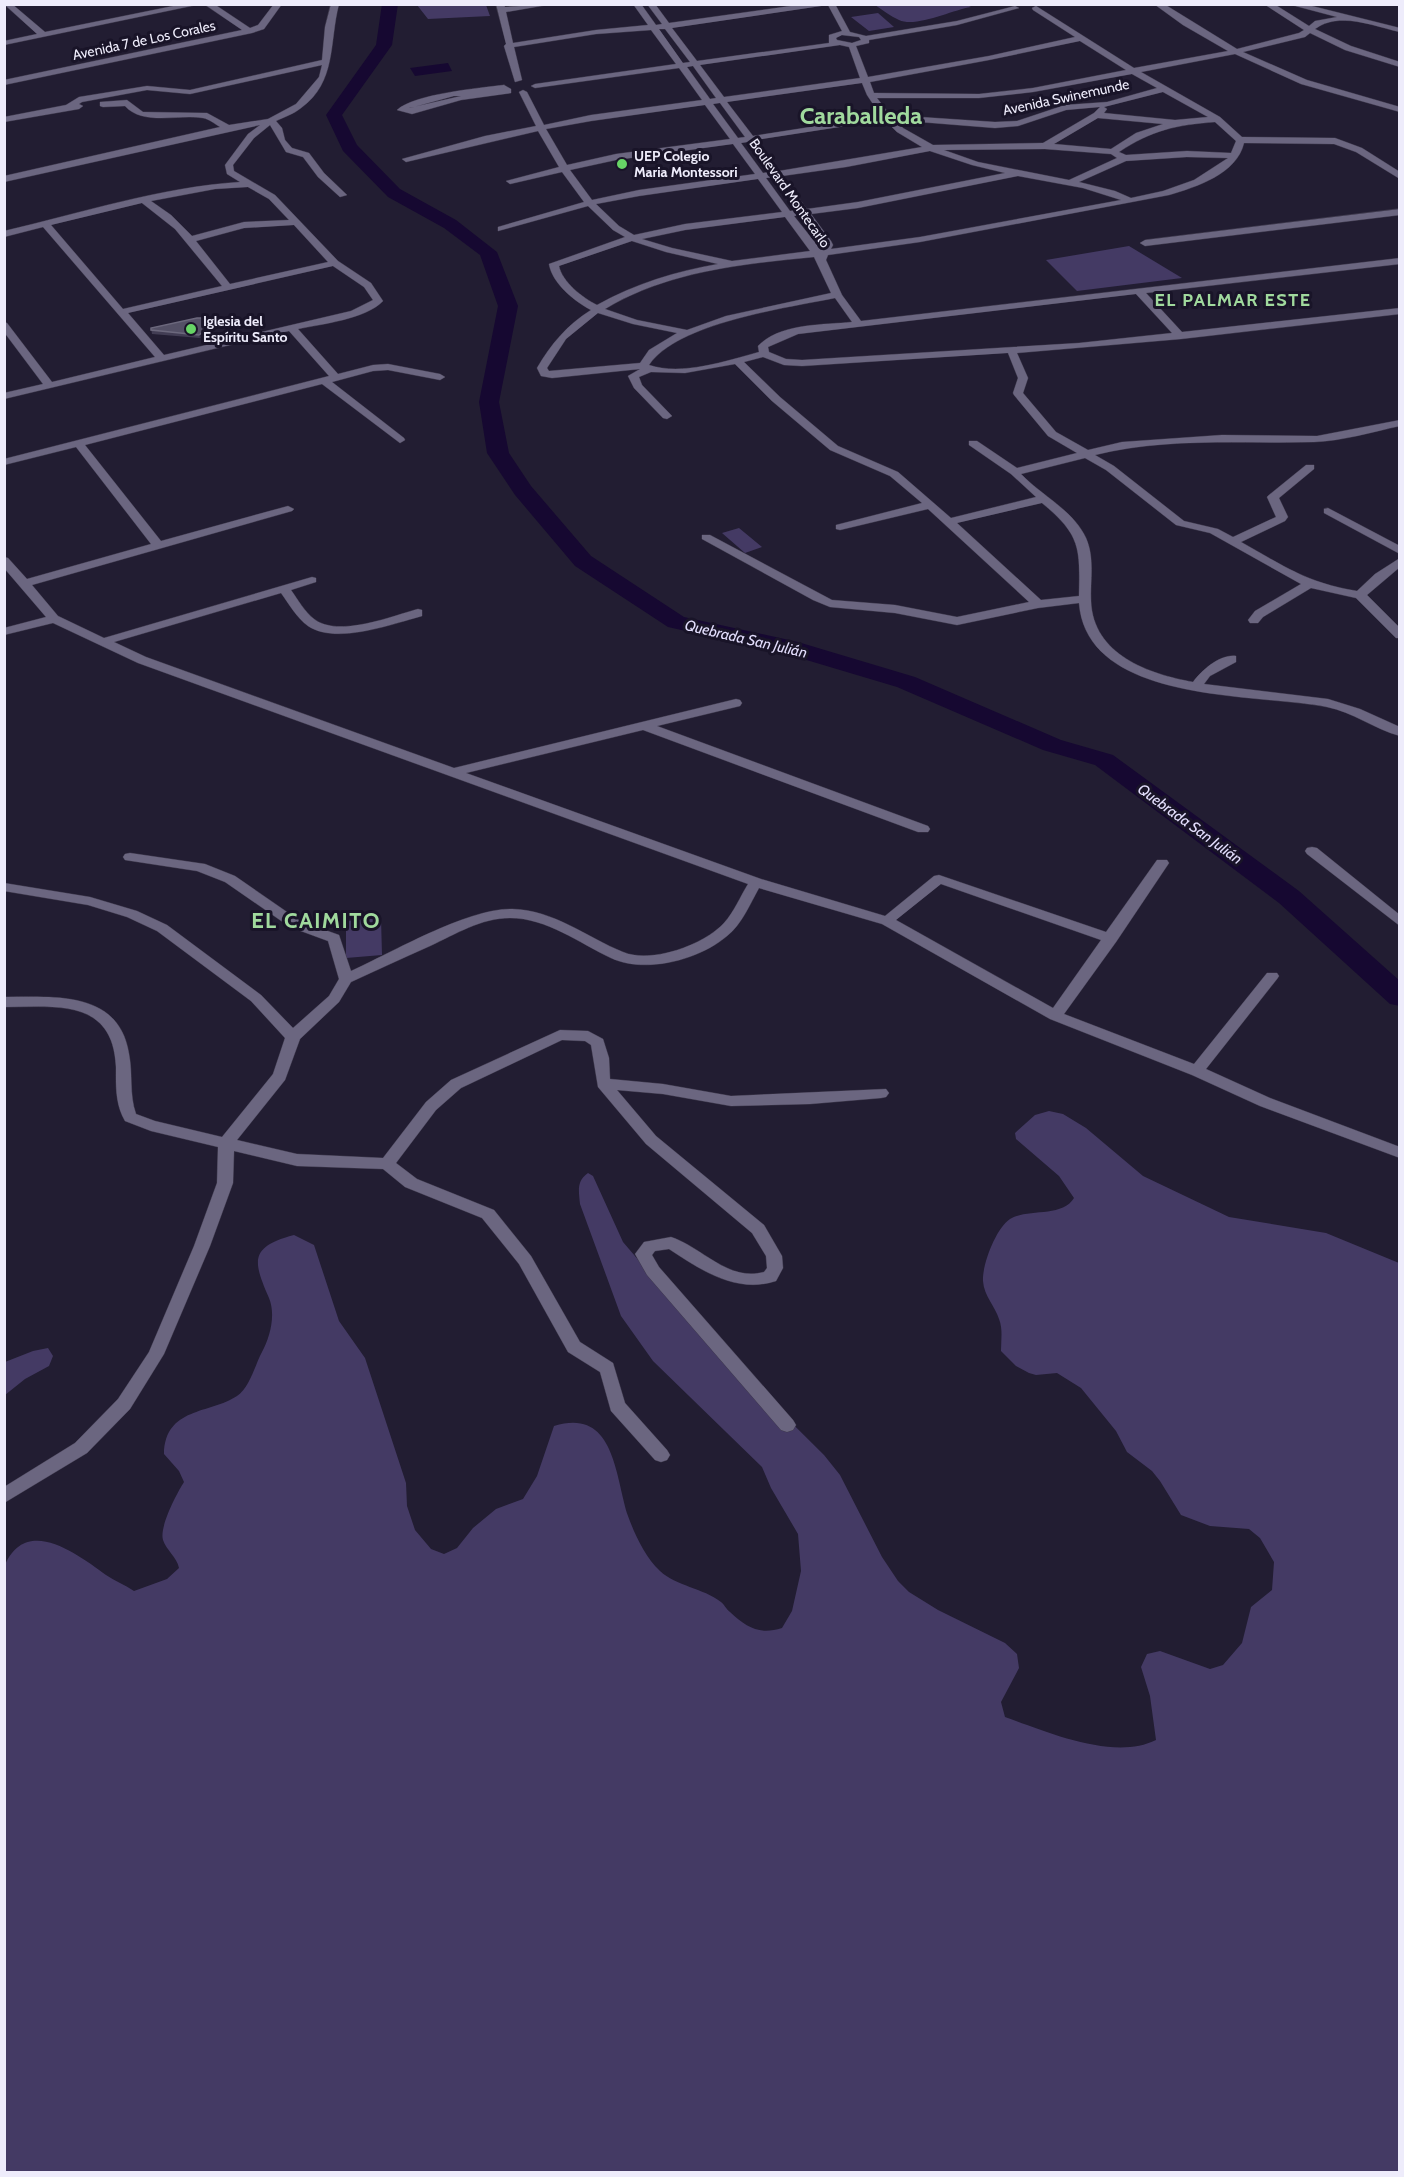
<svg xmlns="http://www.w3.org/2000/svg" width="1404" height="2177" viewBox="0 0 1404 2177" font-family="Cabin,sans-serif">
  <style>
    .green { fill: #443a64 }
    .water { fill: #160831 }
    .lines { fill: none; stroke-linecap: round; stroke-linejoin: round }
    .river { fill: #160831; fill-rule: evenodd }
    .street-casing { stroke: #3e394c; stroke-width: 1 }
    .street { fill: #6b6680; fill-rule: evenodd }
    .wall { fill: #423d54 }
    .shaded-wall { fill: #2d283f }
    .building { fill: #545066; stroke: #6c687d; stroke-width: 1.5 }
    .poi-dot { fill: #67d466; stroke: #191428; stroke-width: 2 }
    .labels { text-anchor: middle; stroke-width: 6; stroke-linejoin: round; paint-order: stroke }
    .far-street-label { font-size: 14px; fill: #eeecfb; stroke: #191428 }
    .far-poi-label { font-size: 14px; font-weight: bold; fill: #eeecfb; stroke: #191428; text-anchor: start }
    .far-water-label { font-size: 15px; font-style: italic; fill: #e3defd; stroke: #191428 }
    .far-district-label { font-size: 18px; font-weight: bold; letter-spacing: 1.5px; fill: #a0d99d; stroke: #191428 }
    .district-label { font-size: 22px; font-weight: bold; letter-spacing: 1.5px; fill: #a0d99d; stroke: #191428 }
    .far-town-label { font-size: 24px; font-weight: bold; fill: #a0d99d; stroke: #191428 }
  </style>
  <rect width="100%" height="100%" fill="#221d32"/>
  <path class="green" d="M 417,5 L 486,5 L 490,16 L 428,19 Z
    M 967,5 L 971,7 C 952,10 916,28 899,20 C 890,16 883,10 875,5 Z
    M 878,13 L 894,27 L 869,31 L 851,17 Z
    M 1129,246 L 1182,278 L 1077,291 L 1046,260 Z
    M 739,528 L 762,547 L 745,553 L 722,533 Z
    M 381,918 L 382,955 L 346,958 L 346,921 Z
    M 1049,1111 L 1063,1114 L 1086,1128 L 1143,1176 L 1229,1217 L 1326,1233 L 1399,1263 L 1399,2172 L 5,2172 L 5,1565 C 27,1515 78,1555 106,1575 C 115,1581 125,1585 134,1591 L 167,1579 L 179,1568 C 177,1557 166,1550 163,1540 C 159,1527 177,1493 184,1482 L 179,1471 L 164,1454 C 165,1407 210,1414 237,1396 C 250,1387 255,1365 262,1352 C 270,1337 276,1315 269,1298 C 253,1261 249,1247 294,1235 L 314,1245 L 339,1321 L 365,1358 L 406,1483 L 407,1506 L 415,1530 L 431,1549 L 444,1554 L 457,1548 L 473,1528 L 496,1509 L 523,1499 L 537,1476 L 554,1426 C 615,1407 615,1476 628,1516 C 635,1535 645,1557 660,1571 C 676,1586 703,1588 721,1602 C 724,1604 726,1609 730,1612 C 747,1628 760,1635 782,1628 L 792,1611 L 801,1571 L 798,1534 L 771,1488 L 762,1467 L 653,1361 L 621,1316 L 580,1204 C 579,1192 576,1181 588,1173 L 593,1176 L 623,1242 L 698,1330 L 824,1455 L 840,1475 L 882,1557 L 898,1581 L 909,1592 L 938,1610 L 1005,1643 L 1017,1654 L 1019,1668 L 1001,1702 L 1005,1717 C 1047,1732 1114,1761 1156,1740 L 1150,1696 L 1141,1667 L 1147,1654 L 1160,1651 L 1210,1669 L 1223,1665 L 1242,1643 L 1251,1607 L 1272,1590 L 1274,1562 L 1260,1538 L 1249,1529 L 1210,1526 L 1181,1515 L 1160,1481 L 1152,1471 L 1127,1452 L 1116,1431 L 1081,1388 L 1057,1373 L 1036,1375 L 1029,1373 L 1016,1366 L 1001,1351 C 1001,1340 1003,1329 999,1319 C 995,1306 984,1296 983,1281 C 982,1265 996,1228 1010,1219 C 1028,1208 1062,1218 1074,1198 L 1059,1176 L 1016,1139 L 1015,1133 L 1035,1115 Z
    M 48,1348 L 53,1356 L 49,1366 L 25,1379 L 5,1395 L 5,1362 L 33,1351 Z"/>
  <path class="water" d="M 448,63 L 452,71 L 415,76 L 410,68 Z"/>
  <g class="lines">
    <path class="river" d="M 382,4 L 398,4 L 392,45 L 342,115 L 357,145 L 400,189 L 456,220 L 497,252 L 518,306 L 499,402 L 509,453 L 531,486 L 591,556 L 684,617 L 798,642 L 915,677 L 1061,740 L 1113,755 L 1299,891 L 1400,981 L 1400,1006 L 1390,1004 L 1279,903 L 1095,765 L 1043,750 L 897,687 L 783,653 L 668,627 L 575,566 L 515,495 L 487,453 L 479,402 L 498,306 L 480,255 L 444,228 L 388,197 L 343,151 L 326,115 L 376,45 Z"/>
    <g class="street-casing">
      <path id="street" d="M 4,4 L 12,4 L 45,32 L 183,4 L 201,4 L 4,45 L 4,41 L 37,34 Z
        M 204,4 L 214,4 L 250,28 L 258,25 L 274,4 L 282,4 L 264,29 L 252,33 L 4,85 L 4,80 L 242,30 Z
        M 331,4 L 339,4 C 329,42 337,82 301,108 C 294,114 284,117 276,121 L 282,128 L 285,140 L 292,148 L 309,153 L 324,173 L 347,195 L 340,197 L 318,177 L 303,157 L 286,152 L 270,125 L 254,138 L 233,165 L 234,171 L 275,195 L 338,261 L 371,283 L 383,301 C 366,319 322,324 298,329 L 338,374 L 373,365 L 388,364 L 440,374 L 445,377 L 440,380 L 388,370 L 373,371 L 332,382 L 404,438 L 405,440 L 400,443 L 322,384 L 85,445 L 161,541 L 288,506 L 294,509 L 292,511 L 32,585 L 58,616 L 104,638 L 312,577 L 316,578 L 316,582 L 291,590 C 298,600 305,612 314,619 C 338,638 392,616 418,609 L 422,610 L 422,616 C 392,624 336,645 308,626 C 297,618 289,604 281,593 L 114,642 L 146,657 L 454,768 L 736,699 L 740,700 L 742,703 L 740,706 L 657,726 L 928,826 L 930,829 L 928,832 L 918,832 L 643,730 L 466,773 L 761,879 L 885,916 L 934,876 L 939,875 L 1106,932 L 1157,860 L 1167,860 L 1169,863 L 1116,942 L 1064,1014 L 1194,1064 L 1267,973 L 1277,973 L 1279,976 L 1277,979 L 1206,1069 L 1270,1098 L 1400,1147 L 1400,1158 L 1260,1106 L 1192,1075 L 1050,1019 L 882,924 L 759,888 C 750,904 742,924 727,936 C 699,960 645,974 611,958 C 579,943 547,918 510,918 C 481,918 456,934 430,946 C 403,958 377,970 351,982 L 339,1002 L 300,1039 L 285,1080 L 237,1140 L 297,1154 L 383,1158 L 426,1102 L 451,1080 L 560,1030 L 588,1031 L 603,1039 L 609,1058 L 610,1079 L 663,1084 L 731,1096 L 886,1089 L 889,1093 L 886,1097 L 881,1098 L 810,1104 L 731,1106 L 663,1094 L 617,1090 L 656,1136 L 764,1225 L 782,1256 L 783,1268 L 776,1281 C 736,1294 701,1270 669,1249 L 655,1251 L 652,1255 L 659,1267 L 793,1420 L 796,1425 L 793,1430 L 787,1432 L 781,1430 L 647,1275 L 635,1254 L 644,1242 L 671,1237 C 702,1247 728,1282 764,1272 L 767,1268 L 766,1256 L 752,1233 L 646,1144 L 598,1087 L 591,1045 L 585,1041 L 562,1040 L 461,1088 L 436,1110 L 396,1163 L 417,1179 L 494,1210 L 531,1256 L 580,1342 L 613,1363 L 625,1403 L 667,1450 L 670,1455 L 667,1460 L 661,1462 L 655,1460 L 611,1411 L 600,1372 L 568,1352 L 519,1264 L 482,1218 L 405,1187 L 383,1169 L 297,1166 L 234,1151 L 233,1183 L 210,1246 L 164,1354 L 130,1409 L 87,1453 L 4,1503 L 4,1487 L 75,1443 L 118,1399 L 149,1352 L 194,1246 L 217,1183 L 218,1147 L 151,1131 L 125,1121 C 115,1104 116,1085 116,1067 C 113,998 56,1007 4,1007 L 4,997 C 54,997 119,990 129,1054 C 133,1074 129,1094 136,1114 L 155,1121 L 222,1137 L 273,1074 L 285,1038 L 251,1001 L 157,931 L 127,917 L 88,905 L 4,891 L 4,883 L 90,897 L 137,911 L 167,925 L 261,995 L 293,1028 L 329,996 L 339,979 L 328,941 L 290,927 L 225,882 L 197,871 L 125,860 L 123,857 L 125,854 L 130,853 L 205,864 L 235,876 L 300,921 L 339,935 L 351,971 C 393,952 468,908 512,909 C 554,910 586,937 623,952 C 651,964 704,945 724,923 C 734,912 740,897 748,884 L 138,663 L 53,623 L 4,635 L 4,628 L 46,617 L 4,568 L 4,557 L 8,558 L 27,579 L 151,544 L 76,447 L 4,465 L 4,459 L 329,376 L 289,331 L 4,399 L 4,393 L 43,384 L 4,332 L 4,322 L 7,323 L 52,382 L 155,357 L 43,227 L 4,237 L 4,231 C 81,213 161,187 240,182 L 227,174 L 225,165 L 248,134 L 260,125 L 4,182 L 4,176 L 220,127 C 215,124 209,119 203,118 C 178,114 143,126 125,106 L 103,107 L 100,106 L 100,102 L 127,100 L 143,112 L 207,113 L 229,125 L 268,119 L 296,104 L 319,77 L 322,65 L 190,94 L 147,90 L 82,102 L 79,104 L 83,106 L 79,109 L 4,122 L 4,117 L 66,105 L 79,97 L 147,86 L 190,90 L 322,60 L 325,27 ZM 248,187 L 269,199 L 289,220 L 244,222 L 192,236 L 171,215 L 151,201 L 215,189 ZM 142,203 L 175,229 L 222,286 L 123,309 L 51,225 ZM 294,225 L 328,262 L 230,284 L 196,241 L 244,228 ZM 333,266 L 364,287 L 373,300 L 351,311 L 164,355 L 128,313 ZM 941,884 L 1101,940 L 1053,1008 L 896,920 Z
        M 496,4 L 504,4 L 505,7 L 553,4 L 506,12 L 513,43 L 596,30 L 648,25 L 633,4 L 641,4 L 656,25 L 662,24 L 647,4 L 655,4 L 669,23 L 805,4 L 835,4 L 850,32 L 866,36 L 957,21 L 1015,6 L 1019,8 L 957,25 L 869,40 L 869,43 L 856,46 L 868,77 L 989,56 L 1075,37 L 1033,10 L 1032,8 L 1036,6 L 1134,68 L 1228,51 L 1183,25 L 1154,4 L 1164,4 L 1237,49 L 1299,33 L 1304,30 L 1264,4 L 1274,4 L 1309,26 L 1315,21 L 1337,17 L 1288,4 L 1304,4 L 1400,28 L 1400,32 C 1373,26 1339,11 1315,29 L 1351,46 L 1400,62 L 1400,67 L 1345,50 L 1310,33 L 1305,37 L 1243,52 L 1307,80 L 1400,107 L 1400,112 L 1301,84 L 1235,54 L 1141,72 L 1220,117 L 1242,137 L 1335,138 L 1362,148 L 1400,172 L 1400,179 L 1356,152 L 1334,144 L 1244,143 C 1237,174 1196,187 1169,195 L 920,242 L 828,255 L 826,260 L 842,295 L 861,321 L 1400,258 L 1400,264 L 1146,293 L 1182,332 L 1400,308 L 1400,314 L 1181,339 L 1017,353 L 1028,378 L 1023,393 L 1056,432 L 1088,450 L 1122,442 L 1222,435 L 1317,436 L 1400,420 L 1400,426 C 1372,432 1342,441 1314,442 C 1241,444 1167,437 1095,455 L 1114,466 L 1184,521 L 1218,529 L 1233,537 L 1276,517 L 1267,497 L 1269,495 L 1306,465 L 1314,465 L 1314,469 L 1279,498 L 1288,517 L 1285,521 L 1241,542 C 1284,566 1307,583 1357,591 L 1375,574 L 1400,558 L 1400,567 L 1367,595 L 1400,628 L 1400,638 L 1396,638 L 1356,598 L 1311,588 L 1263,617 L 1258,623 L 1250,623 L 1248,620 L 1255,611 L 1301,584 L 1210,533 L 1176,525 L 1106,470 L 1085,458 L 1021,474 C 1042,496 1073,510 1086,538 C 1095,558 1090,581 1091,601 C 1093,655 1149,674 1193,682 C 1202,670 1220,654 1236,656 L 1236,662 L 1210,676 L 1204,684 L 1328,699 L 1360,709 L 1400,727 L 1400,736 C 1374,729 1353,712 1327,707 C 1255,693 1087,704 1079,603 L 1038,608 L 957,625 L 895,613 L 830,607 L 813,600 L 702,539 L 702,535 L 710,535 L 832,600 L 895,605 L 957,617 L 1029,602 L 928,509 L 840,530 L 836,529 L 836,525 L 922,503 L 890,476 L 830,450 L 772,401 L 735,364 L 685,373 L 651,372 L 639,377 L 642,385 L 672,416 L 667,419 L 663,418 L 634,388 L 628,376 L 640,369 L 552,378 L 541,376 L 537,368 C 551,344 567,325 591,310 C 574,301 552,283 549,264 L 625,237 L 613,230 L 588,206 L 498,231 L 498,227 L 584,202 L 562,172 L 510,184 L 506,181 L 559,167 L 538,131 L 406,162 L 402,159 L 485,136 L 536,126 L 519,92 L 523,90 L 527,92 L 544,125 L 591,115 L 702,100 L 679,68 L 535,88 L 531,86 L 535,84 L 676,64 L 651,30 L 596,34 L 514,47 L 522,80 L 515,82 L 504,46 L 506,44 ZM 828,5 L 842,31 L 829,35 L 829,43 L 697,61 L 672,28 ZM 659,29 L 665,29 L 690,62 L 683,63 ZM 842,35 L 859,37 L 861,40 L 852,43 L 837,40 L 836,38 ZM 1080,41 L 1126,70 L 1033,88 L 979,94 L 874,93 L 870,82 L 989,60 ZM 840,45 L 849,47 L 860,78 L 724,97 L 700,65 ZM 693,66 L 716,98 L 710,99 L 687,67 ZM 1132,74 L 1157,88 L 1107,102 L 1065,105 L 1017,121 L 995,122 L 890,115 L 877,98 L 979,98 L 1033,92 ZM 862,83 L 867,95 L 881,116 L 753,136 L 727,102 ZM 1163,92 L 1208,117 L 1175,120 L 1104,113 L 1107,109 L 1104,107 ZM 720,103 L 745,137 L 738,138 L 713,104 ZM 705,105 L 730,139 L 616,154 L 567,165 L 546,129 L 591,121 ZM 1100,107 L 1094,113 L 1043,143 L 933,145 L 903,128 L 895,120 L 995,128 L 1018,126 L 1066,110 ZM 1098,118 L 1163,124 L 1136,133 L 1111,149 L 1054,144 ZM 885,120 L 897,132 L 922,147 L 779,171 L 756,140 ZM 1215,122 L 1236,141 L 1231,153 L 1187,151 L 1126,155 L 1119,152 C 1152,130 1176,125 1215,122 ZM 748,142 L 770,172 L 763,173 L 741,143 ZM 733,144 L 755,174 L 639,190 L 592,200 L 570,170 L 616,160 ZM 1045,149 L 1111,154 L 1117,158 L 1069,180 L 978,162 L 944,150 ZM 930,151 L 972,165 L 1005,173 L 858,202 L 807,209 L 782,176 L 846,167 ZM 1187,157 L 1228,158 L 1194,180 L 1163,191 L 1131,198 L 1115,191 L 1079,182 L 1126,161 ZM 1018,176 L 1083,188 L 1121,200 L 920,237 L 831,249 L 833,245 L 831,241 L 811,214 L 858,208 ZM 774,177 L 798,210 L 790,211 L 766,178 ZM 758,179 L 782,212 L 685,224 L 634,235 L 619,226 L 596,204 L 639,196 ZM 802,215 L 822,241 L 823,245 L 821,250 L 794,216 ZM 785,217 L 810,251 L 732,261 L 672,248 L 642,239 L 685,230 ZM 632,241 L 666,252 L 718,264 C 677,271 634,284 597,305 C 583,298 562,282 559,266 ZM 814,257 L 831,293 L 726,316 L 687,330 L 637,320 L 605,309 C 668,271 743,264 814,257 ZM 1136,294 L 1172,333 L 1079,343 L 802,360 L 786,359 L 769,352 L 768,347 L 798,334 ZM 835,298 L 852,322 C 823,325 780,323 758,346 L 759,352 C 726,361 682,376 649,365 C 677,323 786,308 835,298 ZM 598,313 L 633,324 L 677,333 L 649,350 L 640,363 L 549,371 L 547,368 L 566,339 ZM 1008,353 L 1018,378 L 1013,393 L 1014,395 L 1048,436 L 1077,453 L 1017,468 L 977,441 L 969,441 L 969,445 L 1011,474 L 1036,497 L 951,518 L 898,472 L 838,446 L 780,397 L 744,362 L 763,357 L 784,365 L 802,366 ZM 1042,503 C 1081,535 1080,548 1079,596 L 1041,600 L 957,523 Z
        M 504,85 L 511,89 L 511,93 L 461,100 L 412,114 L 397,110 C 414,94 479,88 504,85 ZM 454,96 L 461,96 L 409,108 L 410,108 Z
        M 1400,209 L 1400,215 L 1145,246 L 1140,243 L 1145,240 Z
        M 1328,508 L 1400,546 L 1400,554 L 1324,513 L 1324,509 Z
        M 1312,847 L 1317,848 L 1400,915 L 1400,926 L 1307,854 L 1305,851 L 1307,848 Z"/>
    </g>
    <use href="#street" class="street"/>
  </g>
  <path class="wall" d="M 216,318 L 217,322 L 209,332 L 200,338 L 152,334 L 151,328 Z"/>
  <path class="shaded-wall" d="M 216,318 L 217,322 L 209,332 L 200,338 L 199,335 Z"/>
  <path class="building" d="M 197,318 L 216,318 L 208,328 L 199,335 L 151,330 L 151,328 Z"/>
  <g class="poi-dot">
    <circle cx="622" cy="164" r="6"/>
    <circle cx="191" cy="329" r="6"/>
  </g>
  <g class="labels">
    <g class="far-street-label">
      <text transform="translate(144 40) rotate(-12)" y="5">Avenida 7 de Los Corales</text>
      <text transform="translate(1066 97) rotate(-12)" y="5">Avenida Swinemunde</text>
      <text transform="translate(790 193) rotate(55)" y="5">Boulevard Montecarlo</text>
    </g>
    <g class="far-poi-label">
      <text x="634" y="161">UEP Colegio<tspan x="634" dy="16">Maria Montessori</tspan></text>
      <text x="203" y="326">Iglesia del<tspan x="203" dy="16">Espíritu Santo</tspan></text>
    </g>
    <g class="far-water-label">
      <text transform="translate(746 639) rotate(13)" y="5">Quebrada San Julián</text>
      <text transform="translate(1190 824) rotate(36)" y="5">Quebrada San Julián</text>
    </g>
    <g class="far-district-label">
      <text x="1233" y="306">EL PALMAR ESTE</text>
    </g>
    <g class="district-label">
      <text x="316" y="928">EL CAIMITO</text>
    </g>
    <g class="far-town-label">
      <text x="861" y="124">Caraballeda</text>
    </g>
  </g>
  <rect width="1404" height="2177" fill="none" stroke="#eeecfb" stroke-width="12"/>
</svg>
